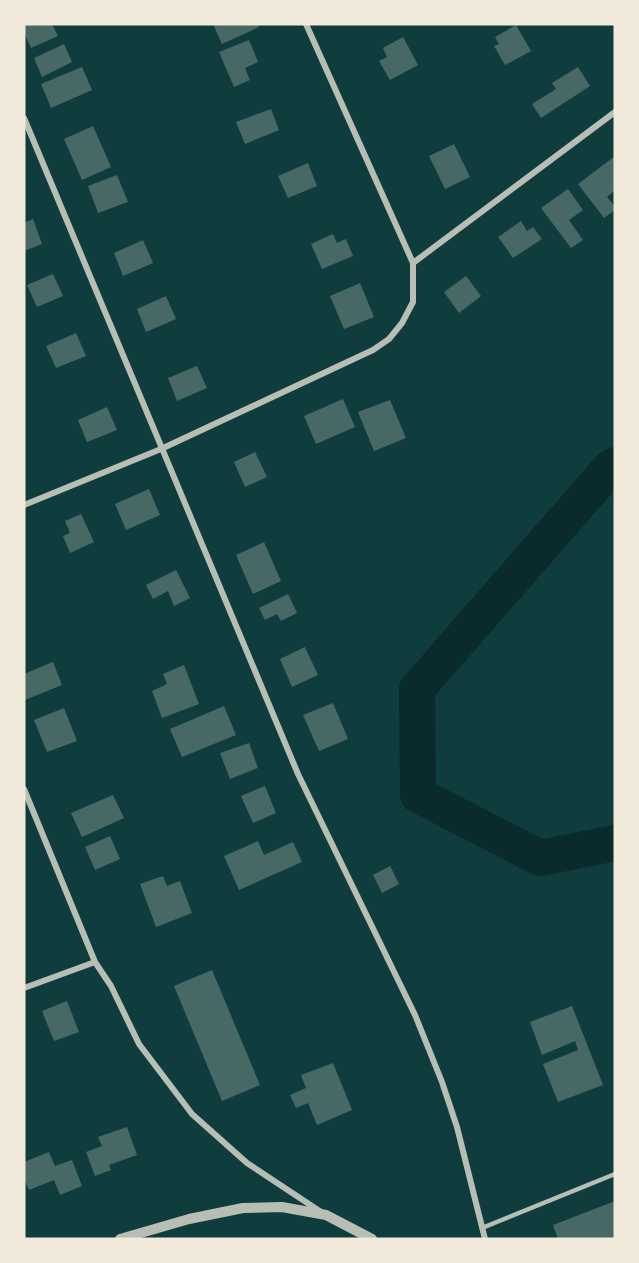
<svg xmlns="http://www.w3.org/2000/svg" width="639" height="1263" viewBox="0 0 639 1263" font-family="Lato,sans-serif">
  <style>
    .lines { fill: none; stroke-linecap: round; stroke-linejoin: round }
    .river { stroke: #0a2a2b; stroke-width: 36 }
    .building { fill: #486865 }
    .service { stroke: #b8beb3; stroke-width: 4.5 }
    .minor { stroke: #b8beb3; stroke-width: 6 }
    .tertiary { stroke: #b8beb3; stroke-width: 10 }
  </style>
  <rect width="100%" height="100%" fill="#0f3d3e"/>
  <g class="lines">
    <path class="river" d="M 615,465 L 611,467 L 417,689 L 418,795 L 540,858 L 615,843"/>
  </g>
  <path class="building" d="M 24,24 L 52,24 L 58,36 L 31,48 L 24,32 Z
    M 213,24 L 258,24 L 259,27 L 222,44 Z
    M 516,25 L 531,51 L 505,65 L 494,46 L 499,44 L 495,37 Z
    M 403,37 L 418,65 L 390,80 L 379,61 L 387,57 L 383,48 Z
    M 249,40 L 258,62 L 245,68 L 250,80 L 234,87 L 219,52 Z
    M 64,44 L 72,62 L 42,77 L 34,58 Z
    M 82,67 L 92,90 L 51,108 L 41,84 Z
    M 578,67 L 590,86 L 541,118 L 532,104 L 556,89 L 552,83 Z
    M 271,109 L 279,130 L 245,144 L 236,122 Z
    M 93,126 L 111,167 L 82,180 L 64,139 Z
    M 454,144 L 470,177 L 445,189 L 429,156 Z
    M 615,156 L 615,190 L 607,197 L 615,207 L 615,210 L 604,218 L 578,184 Z
    M 308,163 L 317,186 L 288,198 L 278,176 Z
    M 117,175 L 128,202 L 98,213 L 88,186 Z
    M 568,189 L 583,210 L 569,220 L 583,240 L 571,248 L 541,208 Z
    M 33,219 L 42,244 L 24,251 L 24,223 Z
    M 521,221 L 527,231 L 533,227 L 542,239 L 513,258 L 498,237 Z
    M 333,234 L 337,243 L 346,239 L 353,256 L 322,269 L 311,244 Z
    M 143,240 L 153,263 L 123,276 L 114,253 Z
    M 53,274 L 63,296 L 37,307 L 27,285 Z
    M 466,276 L 481,296 L 459,313 L 444,292 Z
    M 360,283 L 374,317 L 344,329 L 330,296 Z
    M 166,296 L 176,319 L 146,332 L 137,309 Z
    M 76,333 L 86,356 L 56,368 L 46,346 Z
    M 197,366 L 207,388 L 177,401 L 168,378 Z
    M 343,399 L 355,427 L 316,444 L 304,416 Z
    M 390,400 L 406,438 L 374,451 L 358,412 Z
    M 107,407 L 117,430 L 87,442 L 78,420 Z
    M 255,452 L 267,477 L 245,487 L 234,462 Z
    M 149,489 L 160,515 L 126,530 L 115,504 Z
    M 81,514 L 94,542 L 70,553 L 63,536 L 70,533 L 65,521 Z
    M 264,542 L 281,581 L 253,594 L 236,555 Z
    M 176,570 L 190,598 L 174,606 L 168,591 L 153,599 L 146,585 Z
    M 288,594 L 297,613 L 281,621 L 277,614 L 265,620 L 259,608 Z
    M 305,647 L 318,675 L 292,687 L 280,659 Z
    M 53,662 L 62,685 L 25,700 L 24,674 Z
    M 184,665 L 199,704 L 162,718 L 152,691 L 167,684 L 163,674 Z
    M 333,703 L 348,739 L 319,751 L 303,715 Z
    M 224,706 L 236,735 L 182,757 L 170,729 Z
    M 64,708 L 77,741 L 47,752 L 34,720 Z
    M 249,743 L 258,768 L 230,779 L 220,753 Z
    M 265,786 L 276,813 L 253,823 L 241,796 Z
    M 113,795 L 124,818 L 82,837 L 71,813 Z
    M 110,836 L 120,859 L 95,870 L 85,847 Z
    M 258,841 L 264,855 L 293,842 L 302,862 L 239,890 L 224,856 Z
    M 390,866 L 399,884 L 382,893 L 373,875 Z
    M 163,876 L 167,886 L 180,881 L 192,913 L 156,927 L 140,884 Z
    M 212,970 L 260,1085 L 222,1101 L 174,986 Z
    M 67,1001 L 79,1032 L 54,1041 L 42,1011 Z
    M 572,1006 L 603,1085 L 558,1102 L 543,1064 L 578,1050 L 575,1041 L 542,1055 L 530,1022 Z
    M 333,1063 L 352,1110 L 317,1125 L 308,1103 L 296,1108 L 290,1095 L 306,1088 L 301,1075 Z
    M 127,1127 L 137,1155 L 109,1165 L 111,1170 L 95,1176 L 86,1152 L 102,1146 L 98,1137 Z
    M 49,1152 L 55,1166 L 72,1160 L 82,1186 L 60,1195 L 54,1180 L 29,1190 L 24,1178 L 24,1162 Z
    M 615,1201 L 615,1239 L 558,1239 L 553,1225 Z"/>
  <g class="lines">
    <path class="service" d="M 482,1228 L 615,1174"/>
    <path class="minor" d="M 306,24 L 413,263
      M 24,118 L 298,774 L 415,1015 L 442,1082 L 457,1127 L 485,1239
      M 24,505 L 161,449 L 373,350 L 389,339 L 402,323 L 413,302 L 413,263 L 615,112
      M 24,789 L 95,962 L 111,986 L 139,1044 L 192,1114 L 247,1163 L 321,1212
      M 24,988 L 95,962"/>
    <path class="tertiary" d="M 120,1239 L 189,1219 L 243,1208 L 282,1207 L 326,1215 L 372,1239"/>
  </g>
  <rect width="639" height="1263" fill="none" stroke="#f1e9da" stroke-width="51"/>
</svg>
